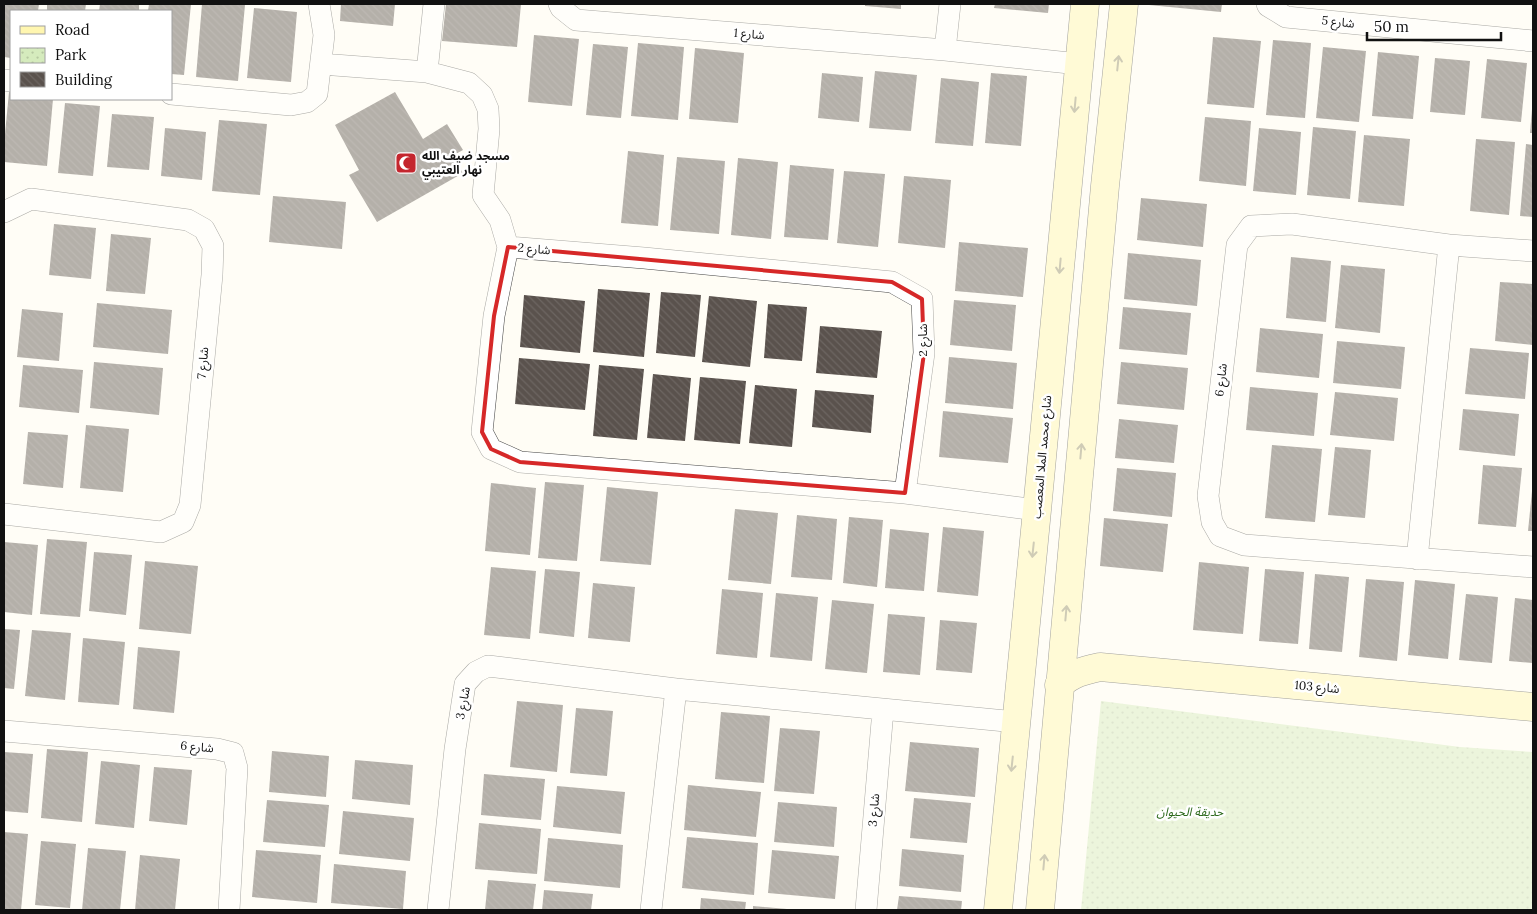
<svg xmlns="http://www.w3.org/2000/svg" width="1537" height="914" viewBox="0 0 1537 914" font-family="Lora,'Noto Sans Arabic',serif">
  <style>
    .park { fill: url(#park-dots) }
    .building { fill: url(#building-back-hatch) }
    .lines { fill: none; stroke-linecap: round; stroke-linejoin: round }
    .street-casing { stroke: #444; stroke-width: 22 }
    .secondary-casing { stroke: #333; stroke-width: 29 }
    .street { stroke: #fff; stroke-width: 21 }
    .secondary { stroke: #fff6b0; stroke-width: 28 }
    .oneway { stroke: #948f68 }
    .marked { fill: none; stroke: #d62828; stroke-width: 4; stroke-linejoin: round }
    .labels { text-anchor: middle; stroke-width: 5; stroke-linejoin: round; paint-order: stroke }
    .street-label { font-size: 12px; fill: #111; stroke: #fff }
    .poi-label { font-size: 12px; font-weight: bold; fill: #111; stroke: #fff; text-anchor: start }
    .park-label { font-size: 12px; font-style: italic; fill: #2f6b1f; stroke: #fff }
  </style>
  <defs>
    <pattern id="park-dots" width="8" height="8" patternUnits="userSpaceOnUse" patternTransform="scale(1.25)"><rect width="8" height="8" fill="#d5ebbd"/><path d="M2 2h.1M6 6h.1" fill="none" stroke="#b6c8a1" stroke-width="1.8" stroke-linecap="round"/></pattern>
    <pattern id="building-back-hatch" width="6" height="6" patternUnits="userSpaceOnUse" patternTransform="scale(1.25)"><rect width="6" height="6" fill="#5a524d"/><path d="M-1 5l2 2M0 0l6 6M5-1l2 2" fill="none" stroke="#6d6662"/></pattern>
  </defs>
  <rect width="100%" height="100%" fill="#fffdf5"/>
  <path class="park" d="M 1101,701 L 1460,747 L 1533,752 L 1533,910 L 1081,910 Z"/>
  <path class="building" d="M 4,4 L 39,4 L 38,11 L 11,11 L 11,58 L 4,57 Z
    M 47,4 L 86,4 L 85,11 L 47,11 Z
    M 100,4 L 139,4 L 139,11 L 99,11 Z
    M 149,4 L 191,4 L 184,75 L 171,74 L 171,11 L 148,11 Z
    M 202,4 L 245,5 L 238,81 L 196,77 Z
    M 341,4 L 395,4 L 393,26 L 340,21 Z
    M 446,4 L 521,4 L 517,47 L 442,41 Z
    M 865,4 L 901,4 L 901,9 L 865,6 Z
    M 995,4 L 1049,4 L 1048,13 L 994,8 Z
    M 1149,4 L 1222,4 L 1221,12 L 1149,5 Z
    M 254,8 L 297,12 L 291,82 L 247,78 Z
    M 534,35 L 579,39 L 572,106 L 528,102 Z
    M 1213,37 L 1261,41 L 1254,108 L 1207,104 Z
    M 1273,40 L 1311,43 L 1305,118 L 1266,115 Z
    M 638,43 L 684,47 L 678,120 L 631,116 Z
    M 593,44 L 628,47 L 621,118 L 586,115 Z
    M 1323,47 L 1366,51 L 1359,122 L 1316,118 Z
    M 695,48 L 744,53 L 738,123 L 689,119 Z
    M 1378,52 L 1419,56 L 1413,119 L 1372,116 Z
    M 1435,58 L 1470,61 L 1465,115 L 1430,112 Z
    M 1487,59 L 1527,63 L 1521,122 L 1481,118 Z
    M 875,71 L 917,75 L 911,131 L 869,128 Z
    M 822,73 L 863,77 L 859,122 L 818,118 Z
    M 991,73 L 1027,76 L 1021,146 L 985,143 Z
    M 941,78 L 979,82 L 973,146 L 935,143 Z
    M 9,92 L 11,92 L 11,99 L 53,99 L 47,166 L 4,162 L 4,144 Z
    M 395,92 L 423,139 L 447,124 L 463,150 L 452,156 L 463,173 L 377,222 L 349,175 L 359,170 L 335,125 Z
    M 65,103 L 100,106 L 93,176 L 58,173 Z
    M 1532,109 L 1533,109 L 1533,133 L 1530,133 Z
    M 112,114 L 154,117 L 149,170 L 107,167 Z
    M 1205,117 L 1251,121 L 1246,186 L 1199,181 Z
    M 219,120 L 267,124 L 260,195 L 212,191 Z
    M 1313,127 L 1356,131 L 1350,199 L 1307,195 Z
    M 165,128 L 206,132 L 202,180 L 161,176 Z
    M 1259,128 L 1301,132 L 1296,195 L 1253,191 Z
    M 1364,135 L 1410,139 L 1404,206 L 1358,202 Z
    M 1476,139 L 1515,142 L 1509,215 L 1470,211 Z
    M 1526,144 L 1533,145 L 1533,217 L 1520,216 Z
    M 628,151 L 664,155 L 658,226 L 621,223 Z
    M 677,157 L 725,161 L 719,234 L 670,230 Z
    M 738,158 L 778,162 L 771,239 L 731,235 Z
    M 790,165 L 834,169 L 828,240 L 784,237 Z
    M 844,171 L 885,174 L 878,247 L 837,243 Z
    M 904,176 L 951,180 L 945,248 L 898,243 Z
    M 273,196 L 346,202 L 342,249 L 269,242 Z
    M 1141,198 L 1207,204 L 1203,247 L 1137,240 Z
    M 54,224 L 96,228 L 91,279 L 49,275 Z
    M 111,234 L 151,238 L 145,294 L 106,291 Z
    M 959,242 L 1028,248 L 1023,297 L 955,291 Z
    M 1128,253 L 1201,260 L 1197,306 L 1124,299 Z
    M 1291,257 L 1331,261 L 1326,322 L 1286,318 Z
    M 1341,265 L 1385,269 L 1380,333 L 1335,328 Z
    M 1500,282 L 1533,284 L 1533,345 L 1495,341 Z
    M 598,289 L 650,293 L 644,357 L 593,352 Z
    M 661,292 L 701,295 L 695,357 L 656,353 Z
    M 524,295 L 585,301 L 580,353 L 520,347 Z
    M 709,296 L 757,301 L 750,367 L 702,362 Z
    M 954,300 L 1016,305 L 1012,351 L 950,345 Z
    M 97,303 L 172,310 L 168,354 L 93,347 Z
    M 768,304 L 807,307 L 802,361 L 764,358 Z
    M 1123,307 L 1191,313 L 1187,355 L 1119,349 Z
    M 22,309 L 63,313 L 59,361 L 17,357 Z
    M 820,326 L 882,331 L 877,378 L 816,373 Z
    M 1260,328 L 1323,334 L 1319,378 L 1256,372 Z
    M 1337,341 L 1405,347 L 1401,389 L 1333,383 Z
    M 1470,348 L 1529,353 L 1525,399 L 1465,394 Z
    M 949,357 L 1017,363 L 1013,409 L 945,403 Z
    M 519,358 L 590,364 L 585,410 L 515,404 Z
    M 94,362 L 163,368 L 159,415 L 90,408 Z
    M 1121,362 L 1188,368 L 1184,410 L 1117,404 Z
    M 23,365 L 83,370 L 79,413 L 19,407 Z
    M 599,365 L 644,369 L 637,440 L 593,436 Z
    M 653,374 L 691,378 L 685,441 L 647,438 Z
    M 700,377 L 746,381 L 740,444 L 694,440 Z
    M 755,385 L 797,389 L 792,447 L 749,443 Z
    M 1250,387 L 1318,393 L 1314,436 L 1246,430 Z
    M 815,390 L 874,395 L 871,433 L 812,427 Z
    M 1335,392 L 1398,398 L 1394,441 L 1330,435 Z
    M 1463,409 L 1519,414 L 1515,456 L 1459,450 Z
    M 943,411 L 1013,418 L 1008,463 L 939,457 Z
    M 1119,419 L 1178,425 L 1174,463 L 1115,458 Z
    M 86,425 L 129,429 L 123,492 L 80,488 Z
    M 28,432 L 68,435 L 63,488 L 23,484 Z
    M 1272,445 L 1322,449 L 1315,522 L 1265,518 Z
    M 1335,447 L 1371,450 L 1365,518 L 1328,515 Z
    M 1483,465 L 1522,468 L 1516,527 L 1478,524 Z
    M 1117,468 L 1176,473 L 1172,517 L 1113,511 Z
    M 545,482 L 584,485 L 577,561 L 538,558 Z
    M 491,483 L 536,488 L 530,555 L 485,551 Z
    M 607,487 L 658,492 L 651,565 L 600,561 Z
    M 1532,491 L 1533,491 L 1533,531 L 1528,531 Z
    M 735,509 L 778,513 L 771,584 L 728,580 Z
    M 797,515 L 837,519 L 832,580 L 791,577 Z
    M 849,517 L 883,520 L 877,587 L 843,583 Z
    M 1104,518 L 1168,524 L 1163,572 L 1100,566 Z
    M 943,527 L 984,531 L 978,596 L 937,592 Z
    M 890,529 L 929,533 L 924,591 L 885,588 Z
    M 47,539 L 87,542 L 80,617 L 40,614 Z
    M 4,542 L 38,545 L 32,615 L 4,612 Z
    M 94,552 L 132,555 L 126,615 L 89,611 Z
    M 145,561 L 198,566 L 191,634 L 139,629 Z
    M 1199,562 L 1249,567 L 1243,634 L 1193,630 Z
    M 491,567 L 536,571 L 530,639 L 484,635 Z
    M 545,569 L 580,572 L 574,637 L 539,633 Z
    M 1265,569 L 1304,572 L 1298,644 L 1259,641 Z
    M 1315,574 L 1349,577 L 1342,652 L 1309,649 Z
    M 1366,579 L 1404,582 L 1397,661 L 1359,657 Z
    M 1415,580 L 1455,584 L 1448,659 L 1408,655 Z
    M 593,583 L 635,587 L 630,642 L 588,638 Z
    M 722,589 L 763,593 L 757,658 L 716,654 Z
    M 776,593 L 818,597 L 812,661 L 770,657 Z
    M 1466,594 L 1498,597 L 1492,663 L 1459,660 Z
    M 1515,598 L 1533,600 L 1533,663 L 1509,661 Z
    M 832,600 L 874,604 L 867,673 L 825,669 Z
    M 888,614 L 925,617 L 920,675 L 883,672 Z
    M 940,620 L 977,623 L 972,673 L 936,670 Z
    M 4,629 L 20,630 L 14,689 L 4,688 Z
    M 32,630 L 71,633 L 65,700 L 25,696 Z
    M 83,638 L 125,642 L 119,705 L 78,702 Z
    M 138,647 L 180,651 L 174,713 L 133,709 Z
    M 517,701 L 563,705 L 557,772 L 510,767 Z
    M 576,708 L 613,711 L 607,776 L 570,773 Z
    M 721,712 L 770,716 L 764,783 L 715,779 Z
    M 780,728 L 820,731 L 814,794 L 774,791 Z
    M 910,742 L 979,748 L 975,797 L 905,791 Z
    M 47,749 L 88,752 L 82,822 L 41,818 Z
    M 272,751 L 329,756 L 326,797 L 269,792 Z
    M 4,752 L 33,754 L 28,813 L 4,811 Z
    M 355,760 L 413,765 L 410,805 L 352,799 Z
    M 101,761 L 140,765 L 134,828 L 95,824 Z
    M 154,767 L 192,770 L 187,825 L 149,821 Z
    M 484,774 L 545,779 L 541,820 L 481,815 Z
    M 688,785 L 761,792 L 756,837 L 684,830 Z
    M 557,786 L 625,792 L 621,834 L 553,827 Z
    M 914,798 L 971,803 L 967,843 L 910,838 Z
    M 267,800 L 329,805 L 325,847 L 263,842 Z
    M 778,802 L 837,807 L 834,847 L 774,842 Z
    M 343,811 L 414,818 L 410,861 L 339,854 Z
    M 479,823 L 541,829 L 537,874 L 475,869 Z
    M 4,832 L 28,834 L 21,910 L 4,909 Z
    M 687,837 L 758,843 L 754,895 L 682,888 Z
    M 548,838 L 623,845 L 620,888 L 544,881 Z
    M 41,841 L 76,844 L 70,908 L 35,905 Z
    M 88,848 L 126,851 L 120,910 L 82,910 Z
    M 902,849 L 964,855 L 961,892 L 899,886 Z
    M 256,850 L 321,855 L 317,903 L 252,897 Z
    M 772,850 L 839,856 L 835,899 L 768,893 Z
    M 140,855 L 180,859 L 175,910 L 135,910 Z
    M 334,864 L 406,871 L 403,909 L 331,903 Z
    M 488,880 L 536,884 L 533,910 L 485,910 Z
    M 544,890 L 593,894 L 591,910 L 542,910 Z
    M 899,896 L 962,901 L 961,910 L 897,910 Z
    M 701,898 L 746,902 L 745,910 L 700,910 Z
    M 753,906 L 787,909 L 787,910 L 753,910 Z"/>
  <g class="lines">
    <g class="street-casing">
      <path id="street" d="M 559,4 L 561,8 L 576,20 L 945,50 L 1079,64
        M 1267,4 L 1268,6 L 1286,17 L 1533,41
        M 945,50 L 950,4
        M 321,64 L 427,72 L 469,83 L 482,95 L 488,109 L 489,129 L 483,195 L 500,220 L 508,247 L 494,316 L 482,432 L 491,449 L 520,462 L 905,493 L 1037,510
        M 427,72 L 434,4
        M 4,80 L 11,81
        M 171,94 L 291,105 L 307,102 L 317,94 L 324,35 L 319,4
        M 4,212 L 31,199 L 188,220 L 204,229 L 213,246 L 212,275 L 190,505 L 183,522 L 161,532 L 4,514
        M 508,247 L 644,258 L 892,282 L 922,299 L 924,353 L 905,493
        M 1533,251 L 1449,245 L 1292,224 L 1251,226 L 1237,245 L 1208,496 L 1212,522 L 1220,536 L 1244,545 L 1533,567
        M 1417,559 L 1449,245
        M 4,731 L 217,749 L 233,753 L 237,768 L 229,910
        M 438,910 L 455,749 L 465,684 L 476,672 L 488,666 L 676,689 L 1016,722
        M 651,910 L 676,689
        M 866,910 L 883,710"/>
    </g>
    <g class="secondary-casing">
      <path id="secondary" d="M 1059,685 C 1073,673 1082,671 1100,667 L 1533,707
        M 998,910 L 1037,510 L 1085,4
        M 1040,910 L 1105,186 L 1124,4"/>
    </g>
    <use href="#street" class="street"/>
    <use href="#secondary" class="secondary"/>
  </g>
  <defs><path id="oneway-shaft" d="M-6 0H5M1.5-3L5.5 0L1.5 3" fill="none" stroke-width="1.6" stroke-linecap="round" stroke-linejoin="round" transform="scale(1.25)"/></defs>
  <g class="oneway">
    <use href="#oneway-shaft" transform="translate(1118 63) rotate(-84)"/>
    <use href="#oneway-shaft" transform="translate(1075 105) rotate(95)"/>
    <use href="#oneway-shaft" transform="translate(1060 266) rotate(95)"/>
    <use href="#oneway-shaft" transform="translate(1081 451) rotate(-85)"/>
    <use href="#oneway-shaft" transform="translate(1033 550) rotate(96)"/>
    <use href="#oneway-shaft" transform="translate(1066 613) rotate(-85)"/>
    <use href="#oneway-shaft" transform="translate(1012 764) rotate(96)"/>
    <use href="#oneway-shaft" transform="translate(1044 862) rotate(-85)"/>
  </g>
  <path d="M0 0H1537V914H0ZM 508,247 L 892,282 L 922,299 L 924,353 L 905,493 L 520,462 L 491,449 L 482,432 L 494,316 Z" fill="#fffdf5" fill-opacity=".55" fill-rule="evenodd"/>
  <path class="marked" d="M 508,247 L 892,282 L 922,299 L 924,353 L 905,493 L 520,462 L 491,449 L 482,432 L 494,316 Z"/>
  <defs>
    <g id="mosque-square" transform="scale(1.125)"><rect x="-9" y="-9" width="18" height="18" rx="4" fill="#c4262e" stroke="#fff"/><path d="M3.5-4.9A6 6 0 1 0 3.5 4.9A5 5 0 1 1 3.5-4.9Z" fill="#fff"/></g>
  </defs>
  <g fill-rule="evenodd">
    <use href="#mosque-square" x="406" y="163"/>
  </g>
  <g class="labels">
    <g class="street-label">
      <text transform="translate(1338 22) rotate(6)" y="4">شارع 5</text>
      <text transform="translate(749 34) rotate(5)" y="4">شارع 1</text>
      <text transform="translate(534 249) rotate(5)" y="4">شارع 2</text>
      <text transform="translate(923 340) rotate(-90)" y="4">شارع 2</text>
      <text transform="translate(203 363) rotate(-85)" y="4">شارع 7</text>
      <text transform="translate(1221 380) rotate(-83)" y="4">شارع 6</text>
      <text transform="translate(1042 457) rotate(-85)" y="4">شارع محمد الملا المعصب</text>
      <text transform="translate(1317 687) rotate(5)" y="4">شارع 103</text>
      <text transform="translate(463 703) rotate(-79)" y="4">شارع 3</text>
      <text transform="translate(197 747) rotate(5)" y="4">شارع 6</text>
      <text transform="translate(874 810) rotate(-85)" y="4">شارع 3</text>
    </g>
    <g class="poi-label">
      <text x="422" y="160">مسجد ضيف الله<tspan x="422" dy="14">نهار العتيبي</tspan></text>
    </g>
    <g class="park-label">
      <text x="1190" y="816">حديقة الحيوان</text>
    </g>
  </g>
  <rect width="1537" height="914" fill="none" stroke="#111111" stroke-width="10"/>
  <rect x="10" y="10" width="162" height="90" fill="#ffffff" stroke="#a0a0a0"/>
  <rect x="20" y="26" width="25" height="8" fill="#fff6b0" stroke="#a0a0a0"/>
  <text x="55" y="35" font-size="15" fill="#111111">Road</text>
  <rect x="20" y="48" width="25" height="15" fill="url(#park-dots)" stroke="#a0a0a0"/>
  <text x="55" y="60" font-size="15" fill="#111111">Park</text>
  <rect x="20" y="72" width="25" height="15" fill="url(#building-back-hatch)" stroke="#a0a0a0"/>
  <text x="55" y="85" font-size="15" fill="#111111">Building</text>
  <path d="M1367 32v8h134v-8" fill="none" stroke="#111111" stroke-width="2.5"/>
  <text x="1374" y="32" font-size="15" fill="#111111" stroke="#ffffff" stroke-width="4" paint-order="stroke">50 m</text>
</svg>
